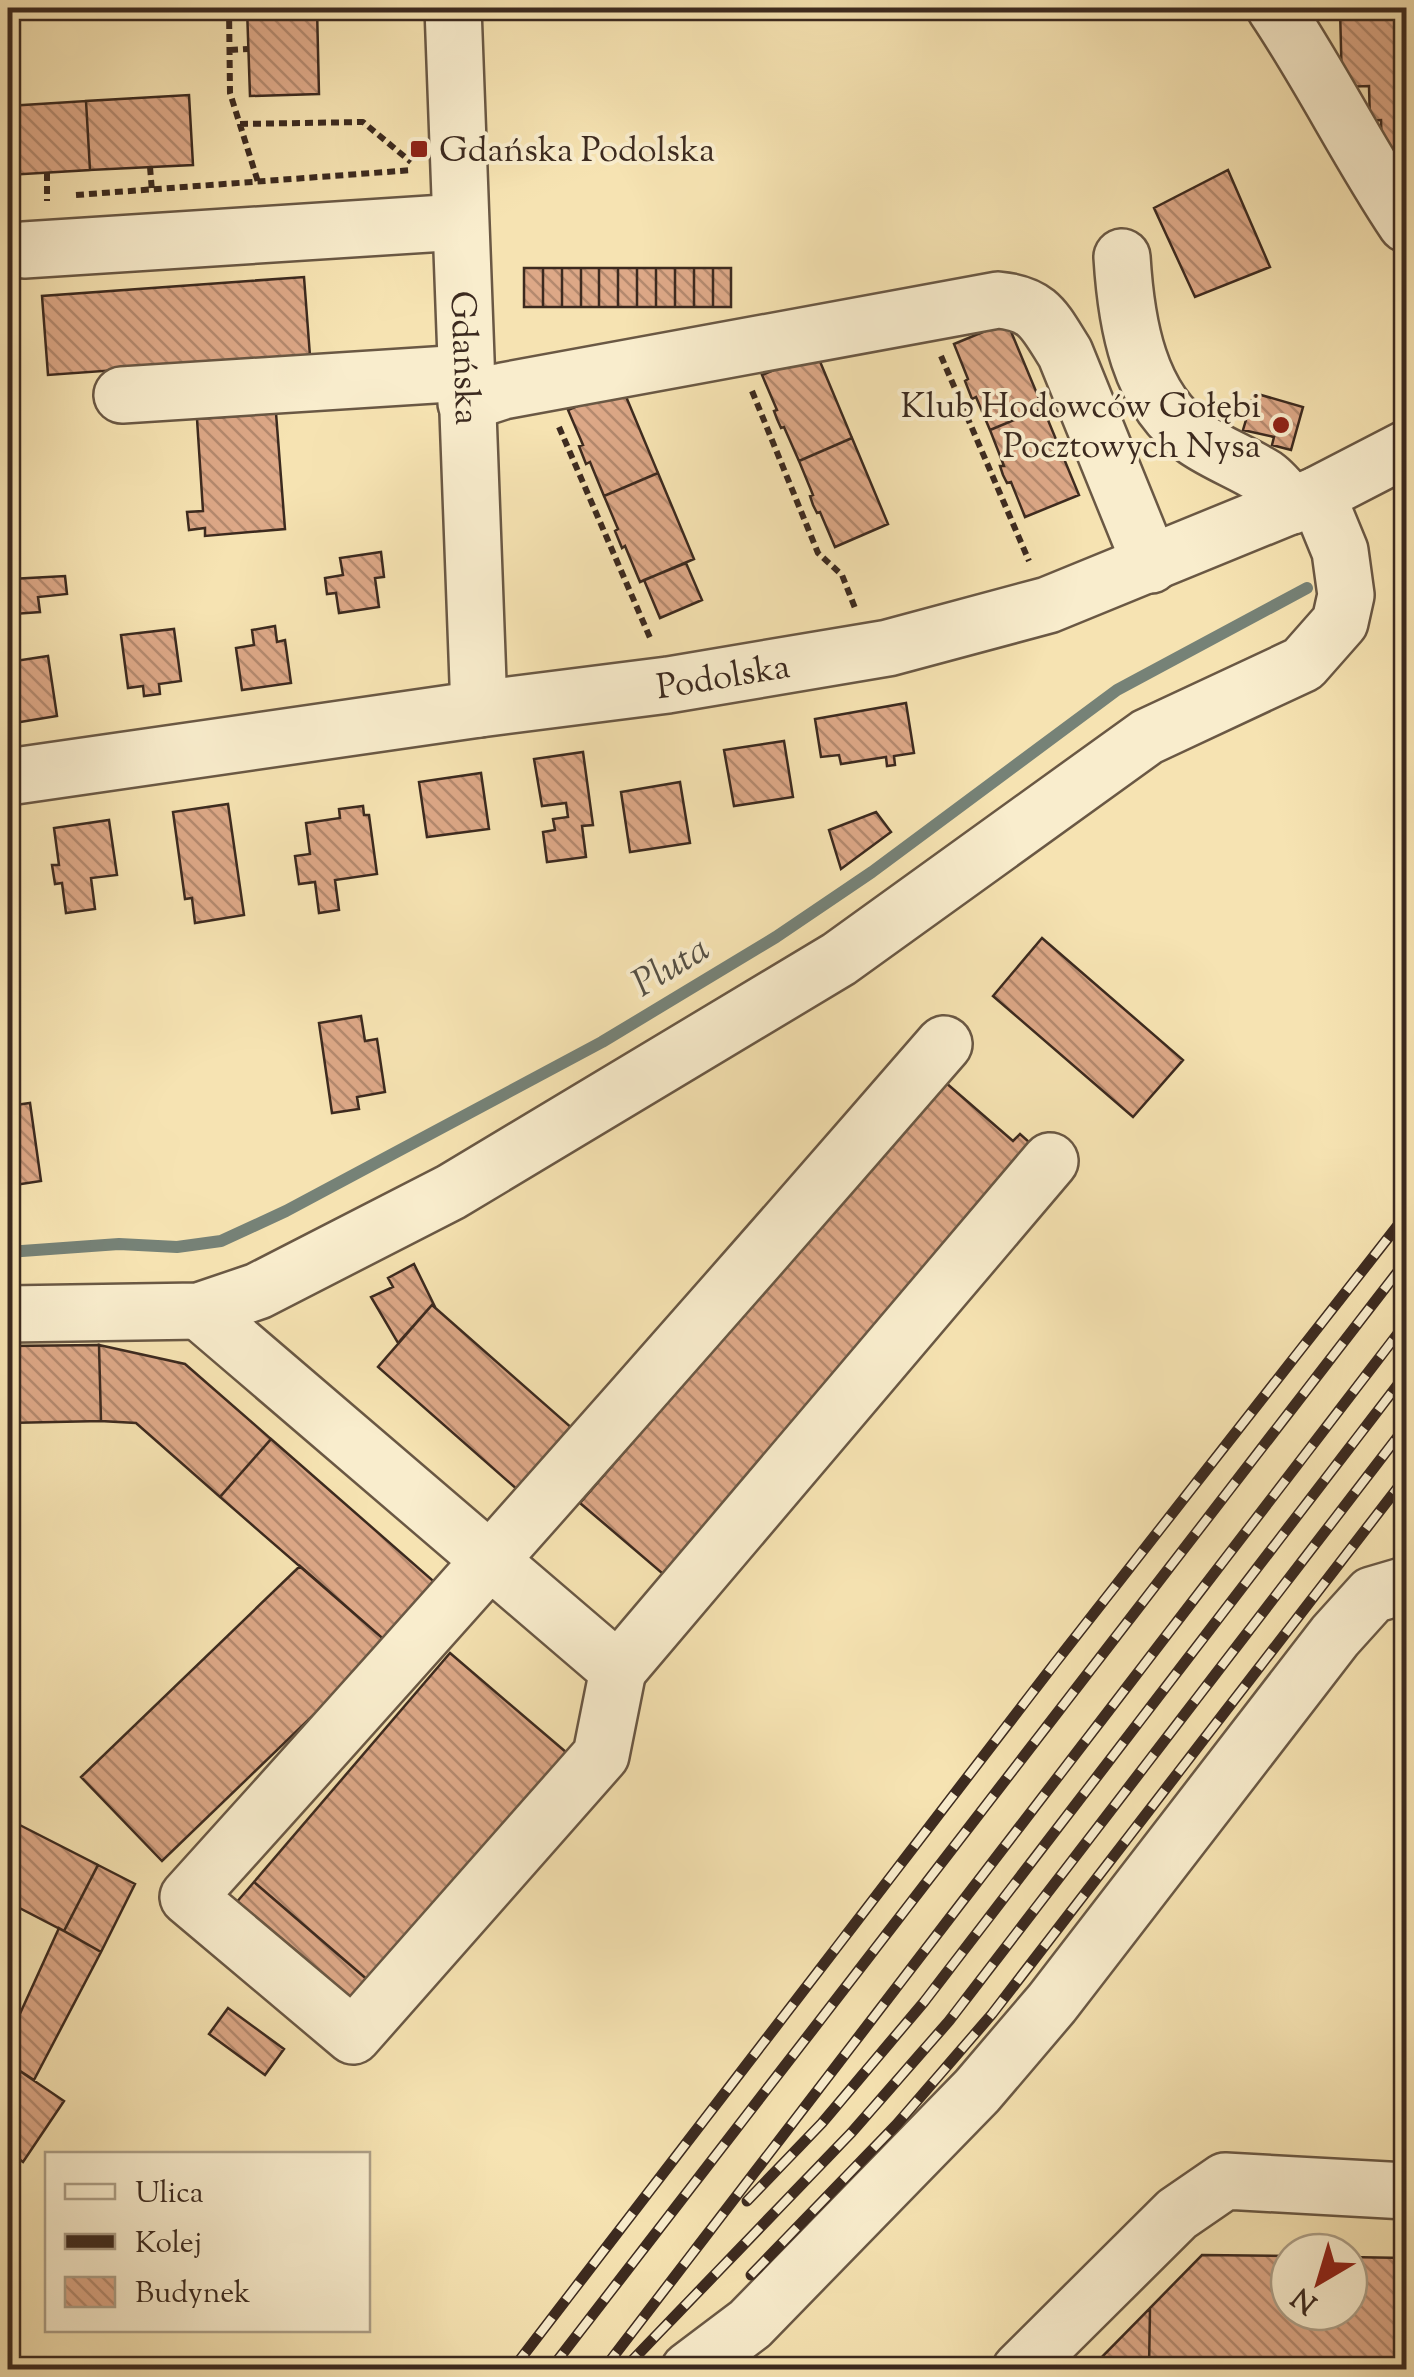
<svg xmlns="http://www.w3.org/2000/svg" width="1414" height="2377" viewBox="0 0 1414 2377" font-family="'Sorts Mill Goudy',serif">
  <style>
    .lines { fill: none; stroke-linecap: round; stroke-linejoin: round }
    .stream { stroke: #768277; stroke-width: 12 }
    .building { fill: url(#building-back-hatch); stroke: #3c2a1f; stroke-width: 2.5 }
    .minor-casing { stroke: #6a5844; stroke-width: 60 }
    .path { stroke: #3c2a1f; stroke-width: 6; stroke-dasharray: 8 5; stroke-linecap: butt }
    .minor { stroke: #f9edcd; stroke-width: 55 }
    .rail-casing { stroke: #3c2a1f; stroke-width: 11 }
    .rail { stroke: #f9edcd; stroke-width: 8; stroke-dasharray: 22; stroke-linecap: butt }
    .poi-dot { fill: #8f2418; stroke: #f9edcd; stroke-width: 4 }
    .labels { text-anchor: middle; stroke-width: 8; stroke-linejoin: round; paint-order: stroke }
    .poi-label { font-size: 35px; fill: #3c2a1f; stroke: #f9edcd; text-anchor: start }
    .street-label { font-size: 35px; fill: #3c2a1f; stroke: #f9edcd }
    .water-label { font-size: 38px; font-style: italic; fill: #544f44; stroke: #f9edcd }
  </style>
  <defs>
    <pattern id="building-back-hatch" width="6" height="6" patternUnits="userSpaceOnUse" patternTransform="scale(2.5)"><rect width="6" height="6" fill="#dda887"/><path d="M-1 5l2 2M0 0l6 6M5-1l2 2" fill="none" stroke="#b4896e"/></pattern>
  </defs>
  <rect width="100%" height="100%" fill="#f6e3b2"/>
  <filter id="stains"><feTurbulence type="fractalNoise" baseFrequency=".002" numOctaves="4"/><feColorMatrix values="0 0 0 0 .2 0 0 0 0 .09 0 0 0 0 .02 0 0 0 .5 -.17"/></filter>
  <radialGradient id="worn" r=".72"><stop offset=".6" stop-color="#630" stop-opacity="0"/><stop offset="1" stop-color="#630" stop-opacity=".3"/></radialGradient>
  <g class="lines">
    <path class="stream" d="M 8,1252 L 119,1244 L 177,1247 L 221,1241 L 286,1211 L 602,1042 L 776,937 L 872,872 L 1117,690 L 1307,588"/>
  </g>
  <path class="building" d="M 247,8 L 317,8 L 319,94 L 250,96 Z
    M 1340,8 L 1406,8 L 1406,153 L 1382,154 L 1381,120 L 1370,121 L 1369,86 L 1342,87 Z
    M 189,95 L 193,165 L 90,170 L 86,101 Z
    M 86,101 L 90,170 L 8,175 L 8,106 Z
    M 1228,170 L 1270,267 L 1195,297 L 1154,208 Z
    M 524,268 L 543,268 L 543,307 L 524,307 Z
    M 543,268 L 562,268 L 562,307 L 543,307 Z
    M 562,268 L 581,268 L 581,307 L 562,307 Z
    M 581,268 L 599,268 L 599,307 L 581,307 Z
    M 599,268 L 618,268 L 618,307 L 599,307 Z
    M 618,268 L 637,268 L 637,307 L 618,307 Z
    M 637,268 L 656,268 L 656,307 L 637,307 Z
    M 656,268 L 675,268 L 675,307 L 656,307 Z
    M 675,268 L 694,268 L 694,307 L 675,307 Z
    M 694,268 L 713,268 L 713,307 L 694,307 Z
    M 713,268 L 731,268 L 731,307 L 713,307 Z
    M 304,277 L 310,356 L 48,375 L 42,296 Z
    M 1007,322 L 1043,408 L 990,430 L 976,397 L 972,399 L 965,381 L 968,379 L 954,344 Z
    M 816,352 L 852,438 L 799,461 L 784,427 L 781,428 L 777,419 L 774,411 L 777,410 L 762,375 Z
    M 622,387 L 658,473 L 604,496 L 590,462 L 586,464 L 579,446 L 583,445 L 568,410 Z
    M 1254,393 L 1303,407 L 1291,450 L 1272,445 L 1274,437 L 1243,430 Z
    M 1043,408 L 1079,495 L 1025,517 L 1011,482 L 1007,483 L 1003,475 L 1000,466 L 1004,466 L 990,430 Z
    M 276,413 L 285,529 L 205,536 L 205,528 L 189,530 L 187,512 L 203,511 L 197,419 Z
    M 852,438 L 888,524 L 835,547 L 820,512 L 817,513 L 813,505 L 810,496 L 813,495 L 799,461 Z
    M 658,473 L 694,559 L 640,582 L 625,546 L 622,548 L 615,531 L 618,529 L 604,496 Z
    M 381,552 L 384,577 L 375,578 L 379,607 L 339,613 L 336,593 L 327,594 L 325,578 L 343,575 L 340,558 Z
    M 686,563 L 702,600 L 660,618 L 644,580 Z
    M 65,576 L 67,594 L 38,597 L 40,612 L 14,614 L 11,579 Z
    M 275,626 L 277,642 L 285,640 L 291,683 L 242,690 L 236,648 L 254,645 L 252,630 Z
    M 174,629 L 181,681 L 159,684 L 160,694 L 144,696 L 143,686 L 128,688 L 121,635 Z
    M 48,656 L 57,716 L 8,724 L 8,676 L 17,675 L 15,661 Z
    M 906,703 L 914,753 L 894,756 L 895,765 L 887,766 L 886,757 L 841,764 L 839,755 L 821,757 L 815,719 Z
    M 784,741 L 793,797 L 734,806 L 724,750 Z
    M 583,752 L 593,825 L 582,826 L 586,857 L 547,862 L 543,832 L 555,830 L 553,819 L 568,817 L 566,803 L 542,806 L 534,759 Z
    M 481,773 L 489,829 L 427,837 L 419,782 Z
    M 680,782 L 690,843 L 630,852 L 621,792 Z
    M 228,804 L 244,915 L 195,923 L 192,898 L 185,899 L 173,812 Z
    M 363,806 L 364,815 L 369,815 L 377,874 L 335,880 L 339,910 L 319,913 L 315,882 L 299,884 L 295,856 L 310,854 L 306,823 L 340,818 L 339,809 Z
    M 876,812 L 891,832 L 841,869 L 829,830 Z
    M 109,820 L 117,875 L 91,878 L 95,909 L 66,913 L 62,883 L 55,884 L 52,865 L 59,865 L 54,828 Z
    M 1042,938 L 1183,1060 L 1133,1117 L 993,996 Z
    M 361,1016 L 365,1041 L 377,1039 L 385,1092 L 357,1097 L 359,1109 L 332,1113 L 319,1023 Z
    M 945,1082 L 1013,1141 L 1020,1134 L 1038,1150 L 669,1579 L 580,1503 Z
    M 30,1103 L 41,1181 L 8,1186 L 8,1106 Z
    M 414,1264 L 435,1307 L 432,1305 L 398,1343 L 371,1297 L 393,1287 L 388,1278 Z
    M 432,1305 L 573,1429 L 519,1491 L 378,1367 Z
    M 99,1345 L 101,1421 L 8,1423 L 8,1346 Z
    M 99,1345 L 185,1364 L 271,1439 L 220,1497 L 136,1423 L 101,1421 Z
    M 271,1439 L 439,1586 L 388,1643 L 220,1497 Z
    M 300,1566 L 388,1643 L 162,1861 L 81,1777 Z
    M 450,1653 L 567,1753 L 370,1982 L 254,1882 Z
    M 8,1819 L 98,1865 L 64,1931 L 8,1902 Z
    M 98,1865 L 135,1884 L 101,1952 L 64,1931 Z
    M 254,1882 L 370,1982 L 345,2011 L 229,1911 Z
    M 59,1928 L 101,1952 L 34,2080 L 8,2063 L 8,2040 Z
    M 228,2008 L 284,2049 L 265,2075 L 209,2034 Z
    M 8,2063 L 64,2101 L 23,2162 L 8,2151 Z
    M 1202,2255 L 1289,2256 L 1289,2312 L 1349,2312 L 1349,2257 L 1406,2258 L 1406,2370 L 1149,2370 L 1150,2308 Z
    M 1150,2308 L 1149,2370 L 1089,2370 Z"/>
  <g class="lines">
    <g class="minor-casing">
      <g id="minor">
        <path id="s1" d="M 453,8 L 479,709"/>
        <path d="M 1275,8 C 1322,78 1359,154 1406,224"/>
        <path d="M 24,250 L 460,222"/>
        <path d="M 1122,257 C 1126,322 1138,400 1196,439 C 1218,454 1243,463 1265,477 C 1275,484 1284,496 1292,506"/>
        <path d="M 122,395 L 465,373"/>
        <path d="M 466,403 L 503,391 L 998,300 C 1039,304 1044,320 1065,353 L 1151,565"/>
        <path id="s2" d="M 8,777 L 479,709 L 668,685 L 888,648 L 1048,605 L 1317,495 L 1406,449"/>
        <path d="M 199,1311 L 618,1670 L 601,1755 L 353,2036 L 188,1897 C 443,1615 695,1331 944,1044"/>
        <path d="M 8,1314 L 199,1311 L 258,1291 L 451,1192 L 839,959 L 1147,737 L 1303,664 L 1340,622 L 1346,595 L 1340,551 L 1317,495"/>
        <path d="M 618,1670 L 1050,1161"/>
        <path d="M 689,2370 L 750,2324 L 977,2091 L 1052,2003 L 1335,1636 L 1372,1595 L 1406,1585"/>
        <path d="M 1020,2370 L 1177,2214 L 1225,2181 L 1406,2191"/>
      </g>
    </g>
    <path class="path" d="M 229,8 L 230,93 L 258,182
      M 230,50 L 248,49
      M 240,124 L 363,122 L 411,162
      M 150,167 L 152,191
      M 47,173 L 47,201
      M 76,195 L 413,170
      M 941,356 L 1029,561
      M 752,391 L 818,553 L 842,575 L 855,608
      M 559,427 L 651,640"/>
    <use href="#minor" class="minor"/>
    <g class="rail-casing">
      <path id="rail" d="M 747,2201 L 822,2123 L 924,2002 L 1406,1374
        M 751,2275 L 897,2124 L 992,2014 L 1406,1477
        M 512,2370 L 1055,1663 L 1406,1215
        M 550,2370 L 1406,1261
        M 603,2370 L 1406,1323
        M 623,2370 L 852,2132 L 949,2021 L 1406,1426"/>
    </g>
    <use href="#rail" class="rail"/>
  </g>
  <g class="poi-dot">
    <rect x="409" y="139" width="20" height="20" rx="5"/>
    <circle cx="1281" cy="425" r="10"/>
  </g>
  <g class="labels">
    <g class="poi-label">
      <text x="439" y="161">Gdańska Podolska</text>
      <text x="1261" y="417" text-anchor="end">Klub Hodowców Gołębi<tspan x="1261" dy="40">Pocztowych Nysa</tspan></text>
    </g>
    <g class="street-label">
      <text dy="12" stroke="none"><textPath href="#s1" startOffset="350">Gdańska</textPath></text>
      <text dy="12" stroke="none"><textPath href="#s2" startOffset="722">Podolska</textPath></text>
    </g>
    <g class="water-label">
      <text transform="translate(670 965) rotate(-31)" y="13">Pluta</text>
    </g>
  </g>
  <rect width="1414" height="2377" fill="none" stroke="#f6e3b2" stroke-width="40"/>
  <rect x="10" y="10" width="1394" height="2357" fill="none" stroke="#3c2a1f" stroke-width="5"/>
  <rect x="20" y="20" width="1374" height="2337" fill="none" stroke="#3c2a1f" stroke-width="2.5"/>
  <rect x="45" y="2152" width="325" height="180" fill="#f9edcd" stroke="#ad9f87" stroke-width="2.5"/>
  <rect x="65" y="2184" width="50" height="15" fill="#f9edcd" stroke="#ad9f87" stroke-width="2.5"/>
  <text x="135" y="2202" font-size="30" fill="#3c2a1f">Ulica</text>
  <rect x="65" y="2234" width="50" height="15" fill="#3c2a1f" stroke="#ad9f87" stroke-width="2.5"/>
  <text x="135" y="2252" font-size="30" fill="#3c2a1f">Kolej</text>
  <rect x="65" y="2277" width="50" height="30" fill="url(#building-back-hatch)" stroke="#ad9f87" stroke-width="2.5"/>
  <text x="135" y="2302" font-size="30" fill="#3c2a1f">Budynek</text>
  <g transform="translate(1319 2282) rotate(218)"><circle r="48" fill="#f9edcd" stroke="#ad9f87" stroke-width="2.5"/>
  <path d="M0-8L18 38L0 25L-18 38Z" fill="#8f2418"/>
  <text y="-15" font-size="28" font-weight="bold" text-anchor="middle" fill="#3c2a1f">N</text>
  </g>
  <rect width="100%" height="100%" filter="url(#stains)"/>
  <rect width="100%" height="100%" fill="url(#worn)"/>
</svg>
